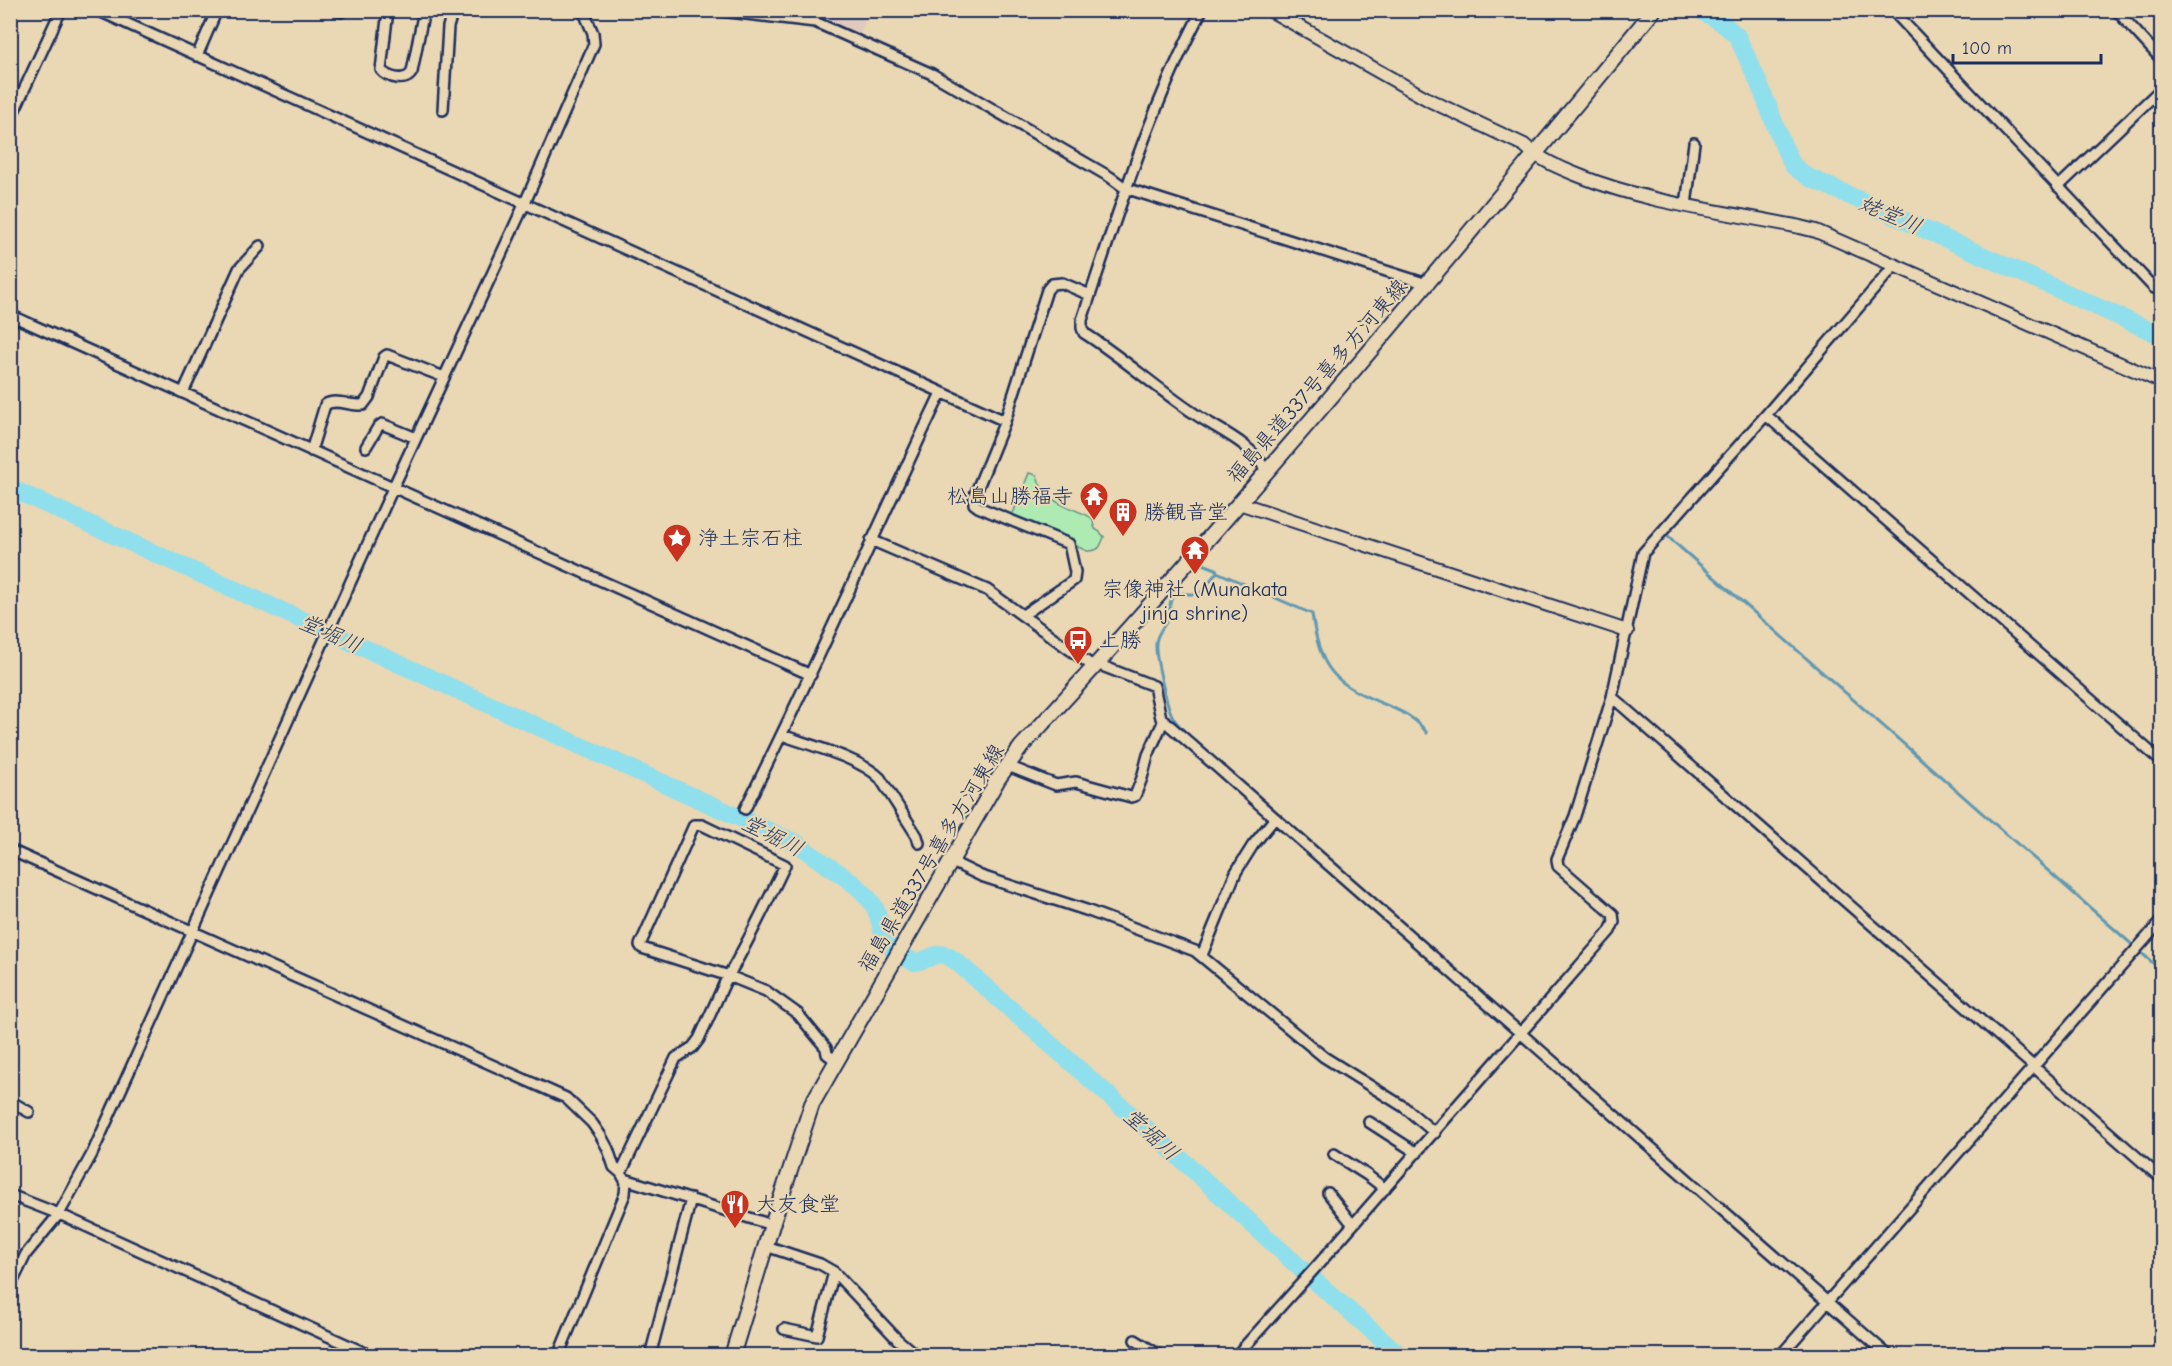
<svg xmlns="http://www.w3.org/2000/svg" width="2172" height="1366" viewBox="0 0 2172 1366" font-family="'Comic Neue','Klee One',sans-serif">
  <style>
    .built { fill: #e0cabe }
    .green { fill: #aeebb2; stroke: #648d88; stroke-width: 1.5 }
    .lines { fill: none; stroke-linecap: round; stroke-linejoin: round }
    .stream { stroke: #6199b3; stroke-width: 3 }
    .river { stroke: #90dfec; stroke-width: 18 }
    .minor-casing { stroke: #1b2f5e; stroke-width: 14 }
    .tertiary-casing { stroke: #1b2f5e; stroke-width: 16 }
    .secondary-casing { stroke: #1b2f5e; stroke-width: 18 }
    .minor { stroke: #ead7b4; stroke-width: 9 }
    .tertiary { stroke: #ead7b4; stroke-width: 12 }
    .secondary { stroke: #ead7b4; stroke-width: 14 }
    .labels { text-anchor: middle; stroke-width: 4.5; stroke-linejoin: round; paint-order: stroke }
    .street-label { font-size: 21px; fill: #1b2f5e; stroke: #ead7b4 }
    .poi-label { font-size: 21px; fill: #1b2f5e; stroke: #ead7b4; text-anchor: start }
    .water-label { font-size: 22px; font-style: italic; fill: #27416c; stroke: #ead7b4 }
  </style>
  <rect width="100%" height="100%" fill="#ead7b4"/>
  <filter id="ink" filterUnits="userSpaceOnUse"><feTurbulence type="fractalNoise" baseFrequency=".0167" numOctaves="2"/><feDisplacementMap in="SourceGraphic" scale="12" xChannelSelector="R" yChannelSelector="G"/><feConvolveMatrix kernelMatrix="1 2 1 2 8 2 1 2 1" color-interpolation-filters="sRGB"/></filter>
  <g filter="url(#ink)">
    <path class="built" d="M 738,11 L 870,11 L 858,38 L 813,18 Z"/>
    <path class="green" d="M 1029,473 L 1037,475 C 1043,504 1069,505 1092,518 L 1095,529 L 1100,532 L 1104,537 C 1100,548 1099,551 1087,551 L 1012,516 Z"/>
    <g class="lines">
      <path class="stream" d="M 1666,535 L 2162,971
        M 1193,560 L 1216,569 L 1217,572 L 1199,595 L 1179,593 L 1172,597 C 1169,604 1170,608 1169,615 C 1167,625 1156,632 1156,644 C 1155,656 1167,709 1174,719 C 1183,733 1199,742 1209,755
        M 1217,572 L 1312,614 C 1320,670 1334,684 1386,705 C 1403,712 1416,718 1427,733
        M 1176,584 L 1175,585 L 1179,593
        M 1224,767 L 1262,800
        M 1287,823 L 1313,846
        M 1359,886 L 1426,943"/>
      <path class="river" d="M 1700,10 L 1721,22 L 1737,36 L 1758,81 L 1783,145 L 1793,166 L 1808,177 L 2162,336
        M 10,488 L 798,844 C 822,865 854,877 872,903 C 881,915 880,931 887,943 C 892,950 906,958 914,962 C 936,960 936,945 958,963 L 1180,1158 L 1299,1267 L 1401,1356"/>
      <g class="minor-casing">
        <path id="minor" d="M 97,10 L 1005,421
          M 388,10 L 381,70 C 388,78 406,83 412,72 L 424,10
          M 712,10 L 815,22 L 932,74 L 1110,177 L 1125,188 L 1427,284
          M 1202,10 C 1150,108 1117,215 1082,320 L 1082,328 L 1084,333 C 1122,357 1155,387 1192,412 C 1219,431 1250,441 1266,471
          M 1892,10 L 2154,288
          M 2116,10 L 2162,60
          M 341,12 L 341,10
          M 197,56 L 217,10
          M 443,110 L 448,27 L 453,10
          M 10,120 L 61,10
          M 2058,187 L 2162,88
          M 1686,205 L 1694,143
          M 10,315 L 811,675
          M 183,393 L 239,269 L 260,246
          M 1766,415 L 2162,762
          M 366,447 L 378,427 L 382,424 L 416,438
          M 311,451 L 325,405 C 335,398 350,406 363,405 L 369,397 L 384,357 L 387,355 L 444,377
          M 871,540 L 987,590 L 1094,667
          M 1023,615 L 1074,580 L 1075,572 L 1069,544 L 978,507 L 974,504 L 974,497 L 1005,421 L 1047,290 L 1052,284 L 1062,283 L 1090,295
          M 1097,664 L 1154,686 L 1161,718 L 1889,1356
          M 1612,697 L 2162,1179
          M 782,735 C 809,745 860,758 880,778 L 917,836 L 919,843
          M 1008,766 L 1056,785 L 1076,782 L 1131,797 L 1135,796 L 1142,778 L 1148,755 L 1164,720
          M 745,809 C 814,672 875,531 941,393
          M 10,850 L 566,1098 L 592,1123 L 601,1136 L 608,1149 L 614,1167 L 621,1173 L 626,1182 L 625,1194 L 558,1356
          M 950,861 L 981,876 L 1086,910 L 1195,951 L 1324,1057 L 1404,1107 L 1435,1133
          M 1202,955 L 1236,872 L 1253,845 L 1275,818
          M 10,1101 L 29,1112
          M 1369,1122 L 1417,1153
          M 1334,1154 L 1367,1175 L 1385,1189
          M 621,1173 L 676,1058 L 693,1047 L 699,1039 L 725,982 C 747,944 766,905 785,865 L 702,825 L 694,825 L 640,945 L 642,948 L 729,976 L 766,991 L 798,1014 L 826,1048 L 827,1054 L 836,1061
          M 626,1182 L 628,1180 L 772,1225
          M 1328,1193 L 1353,1225
          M 10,1195 L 59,1214 L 372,1356
          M 766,1246 L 820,1264 L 834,1272 L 897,1339 L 917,1356
          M 10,1287 L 26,1254 L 59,1214 L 92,1154 L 393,488 L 524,205 L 594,44 L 593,33 L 583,10
          M 784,1329 L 817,1336 L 834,1272
          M 1135,1340 L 1161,1356
          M 650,1356 L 691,1199
          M 1236,1356 L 1316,1267 L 1610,931 L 1614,922 L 1613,914 L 1558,866 L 1557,859 L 1575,816 L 1612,697 L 1643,553 L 1766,415 L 1895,265
          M 1780,1356 L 2162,920"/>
      </g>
      <g class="tertiary-casing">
        <path id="tertiary" d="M 1270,10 L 1431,101 L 1524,145 C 1540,160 1560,168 1580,176 C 1650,204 1727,212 1800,227 L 1816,231 L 2162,382
          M 1239,503 L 1627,631"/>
      </g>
      <g class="secondary-casing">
        <path id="secondary" d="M 732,1356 L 772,1225 L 812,1104 L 998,779 L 1021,747 C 1241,509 1448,260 1654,10"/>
      </g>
      <use href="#minor" class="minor"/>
      <use href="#tertiary" class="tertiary"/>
      <use href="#secondary" class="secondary"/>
    </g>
  </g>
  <defs>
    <g id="temple-pin" transform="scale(1.5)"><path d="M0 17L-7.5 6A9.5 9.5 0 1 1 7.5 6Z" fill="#c8321e" stroke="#ead7b4"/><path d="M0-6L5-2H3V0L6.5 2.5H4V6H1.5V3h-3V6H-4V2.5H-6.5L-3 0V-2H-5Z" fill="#fff"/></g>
    <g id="building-pin" transform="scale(1.5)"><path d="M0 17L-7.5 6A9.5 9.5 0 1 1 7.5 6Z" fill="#c8321e" stroke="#ead7b4"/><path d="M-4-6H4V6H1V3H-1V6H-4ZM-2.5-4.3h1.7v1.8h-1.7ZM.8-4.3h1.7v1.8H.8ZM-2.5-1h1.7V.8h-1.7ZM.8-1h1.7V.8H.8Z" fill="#fff"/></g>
    <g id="sight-pin" transform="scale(1.5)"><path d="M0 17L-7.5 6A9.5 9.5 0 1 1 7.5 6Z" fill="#c8321e" stroke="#ead7b4"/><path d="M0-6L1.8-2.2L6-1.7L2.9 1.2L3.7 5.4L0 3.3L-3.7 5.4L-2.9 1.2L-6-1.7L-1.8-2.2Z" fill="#fff"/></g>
    <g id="bus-pin" transform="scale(1.5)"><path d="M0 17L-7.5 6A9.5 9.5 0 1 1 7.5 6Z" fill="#c8321e" stroke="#ead7b4"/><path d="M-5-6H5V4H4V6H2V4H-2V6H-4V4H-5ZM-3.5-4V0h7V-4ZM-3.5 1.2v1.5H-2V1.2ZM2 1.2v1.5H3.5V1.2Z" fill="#fff"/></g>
    <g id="restaurant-pin" transform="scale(1.5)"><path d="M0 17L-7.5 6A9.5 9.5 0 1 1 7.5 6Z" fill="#c8321e" stroke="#ead7b4"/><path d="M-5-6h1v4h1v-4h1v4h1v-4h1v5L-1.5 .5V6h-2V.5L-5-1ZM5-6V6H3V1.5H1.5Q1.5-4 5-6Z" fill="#fff"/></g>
  </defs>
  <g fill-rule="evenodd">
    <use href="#temple-pin" x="1094" y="496"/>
    <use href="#building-pin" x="1123" y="512"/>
    <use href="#sight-pin" x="677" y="538"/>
    <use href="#temple-pin" x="1195" y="550"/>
    <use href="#bus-pin" x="1078" y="640"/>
    <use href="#restaurant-pin" x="735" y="1204"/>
  </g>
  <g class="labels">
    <g class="street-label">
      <text transform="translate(1317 381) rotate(-49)" y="7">福島県道337号喜多方河東線</text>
      <text transform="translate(931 858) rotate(-59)" y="7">福島県道337号喜多方河東線</text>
    </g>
    <g class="poi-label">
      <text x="1073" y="503" text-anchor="end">松島山勝福寺</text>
      <text x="1144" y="519">勝観音堂</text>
      <text x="698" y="545">浄土宗石柱</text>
      <text x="1195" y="596" text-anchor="middle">宗像神社 (Munakata<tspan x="1195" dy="24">jinja shrine)</tspan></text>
      <text x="1099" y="647">上勝</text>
      <text x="756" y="1211">大友食堂</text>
    </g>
    <g class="water-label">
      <text transform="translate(1891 214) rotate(24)" y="8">姥堂川</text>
      <text transform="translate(331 633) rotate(24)" y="8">堂堀川</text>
      <text transform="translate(773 835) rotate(27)" y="8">堂堀川</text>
      <text transform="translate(1152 1134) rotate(42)" y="8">堂堀川</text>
    </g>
  </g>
  <rect width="2172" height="1366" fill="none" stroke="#ead7b4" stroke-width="36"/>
  <rect x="18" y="18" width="2136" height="1330" fill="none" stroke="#1b2f5e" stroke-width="2" filter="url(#ink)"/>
  <path d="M1953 54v9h148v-9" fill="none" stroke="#1b2f5e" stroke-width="3"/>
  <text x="1962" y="54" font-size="18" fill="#1b2f5e" stroke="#ead7b4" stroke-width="4.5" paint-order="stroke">100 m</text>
</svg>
